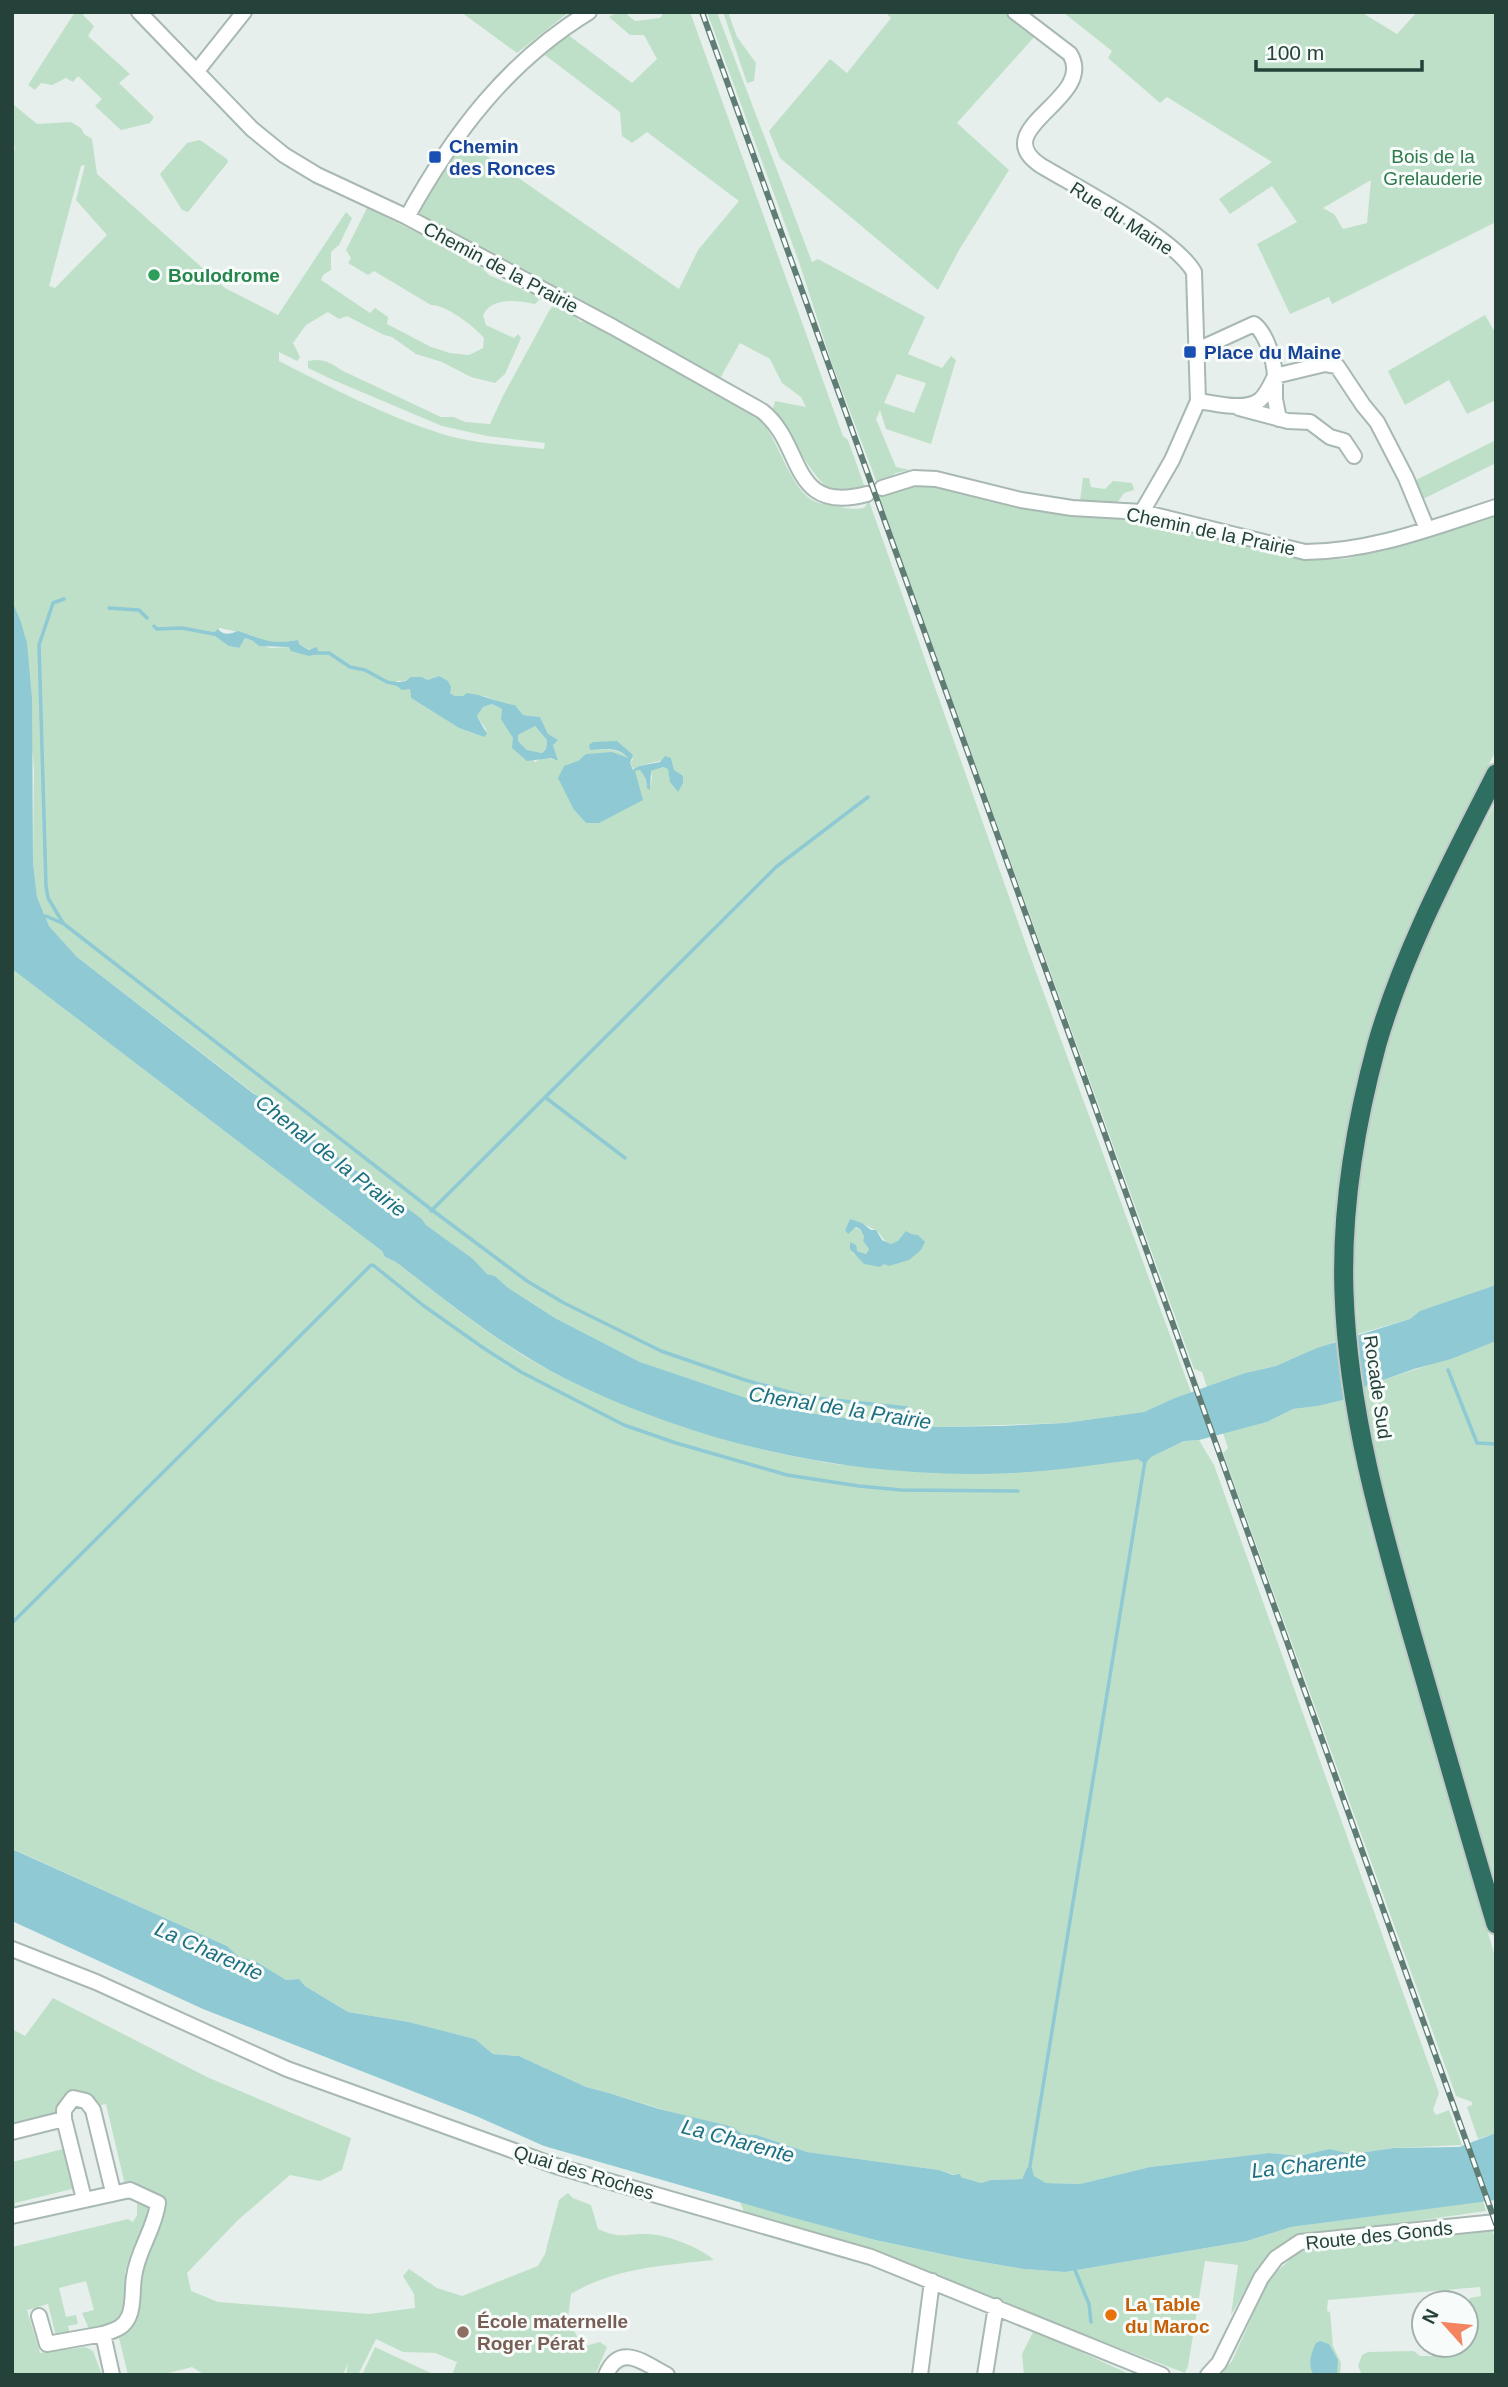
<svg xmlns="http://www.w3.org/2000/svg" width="1508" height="2387" viewBox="0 0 1508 2387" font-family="Arial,sans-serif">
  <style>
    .green { fill: #bfe0c8; fill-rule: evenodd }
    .water { fill: #8ec9d4; fill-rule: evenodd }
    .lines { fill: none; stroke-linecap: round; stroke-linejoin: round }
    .stream { stroke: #8ec9d4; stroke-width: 3.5 }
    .minor-casing { stroke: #a8b8b2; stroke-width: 18 }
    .highway-casing { stroke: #c2cac8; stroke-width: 23 }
    .minor { stroke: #fff; stroke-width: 14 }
    .highway { stroke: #2f6f62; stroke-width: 19 }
    .rail-casing { stroke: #5f7d75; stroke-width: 6 }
    .rail { stroke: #f7fbf9; stroke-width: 3.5; stroke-dasharray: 10; stroke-linecap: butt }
    .transit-dot { fill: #1a4fb4; stroke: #f7fbf9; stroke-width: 2.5 }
    .leisure-dot { fill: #2e9e5b; stroke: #f7fbf9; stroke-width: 2.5 }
    .food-dot { fill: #e8710a; stroke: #f7fbf9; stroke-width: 2.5 }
    .education-dot { fill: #8d6e63; stroke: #f7fbf9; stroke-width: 2.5 }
    .labels { text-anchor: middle; stroke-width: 6; stroke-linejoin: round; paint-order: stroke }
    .transit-label { font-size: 19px; font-weight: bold; fill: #164399; stroke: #f7fbf9; text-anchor: start }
    .park-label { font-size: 19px; fill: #2d7a4b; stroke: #f7fbf9 }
    .street-label { font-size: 19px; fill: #24423a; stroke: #f7fbf9 }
    .leisure-label { font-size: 19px; font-weight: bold; fill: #27864d; stroke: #f7fbf9; text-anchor: start }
    .food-label { font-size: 19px; font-weight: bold; fill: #c56008; stroke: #f7fbf9; text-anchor: start }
    .education-label { font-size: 19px; font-weight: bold; fill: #785e54; stroke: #f7fbf9; text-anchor: start }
    .water-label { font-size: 21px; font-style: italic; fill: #1c6f80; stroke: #f7fbf9 }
  </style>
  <rect width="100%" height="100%" fill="#e6efeb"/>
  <path class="green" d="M 75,12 L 84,12 L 83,15 L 94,26 L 88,36 L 130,74 L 119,83 L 154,117 L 150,123 L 121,130 L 95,106 L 102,99 L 78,76 L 73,82 L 66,78 L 52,85 L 41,83 L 35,90 L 28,85 Z
    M 461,12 L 569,12 L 517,53 Z
    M 617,12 L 624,12 L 635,21 L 660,18 L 664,12 L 690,12 L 843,436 L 848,440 L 865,488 C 854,490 842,493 831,489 C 813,481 786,427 773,408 L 775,401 L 806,407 L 801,397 L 782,383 L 770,359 L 740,343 L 719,380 L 418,217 L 417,207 L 462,139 L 679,289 L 698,250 L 739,201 L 647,132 L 632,143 L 622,136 L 620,112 L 545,55 L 567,34 L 632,83 L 657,59 L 644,35 L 630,35 L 609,17 Z
    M 707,12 L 717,12 L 718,15 L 812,262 L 818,259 L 925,317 L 908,354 L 942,368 L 951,356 L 956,360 L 931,444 L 886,429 L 880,410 L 876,419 L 896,467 L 910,470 L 896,473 L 880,483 L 877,483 L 832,364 L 799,262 ZM 897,374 L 926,383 L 914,413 L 884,403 Z
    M 723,12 L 728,12 L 737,37 L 756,63 L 754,81 L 747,83 Z
    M 885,12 L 1005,12 L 1035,36 L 957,123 L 1009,170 L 959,250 L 938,290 L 780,158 L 769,131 L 830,59 L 847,73 L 891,18 Z
    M 1361,12 L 1397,34 L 1417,12 L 1496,12 L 1496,222 L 1332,304 L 1329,297 L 1290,314 L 1257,244 L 1297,222 L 1272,186 L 1230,214 L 1219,199 L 1272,162 L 1167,97 L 1160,103 L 1108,58 L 1112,51 L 1064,13 ZM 1371,180 L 1367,223 L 1343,229 L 1334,214 L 1323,208 Z
    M 14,105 L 37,124 L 71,122 L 81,128 L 84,134 L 92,139 L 97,174 L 225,288 L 278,315 L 346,212 L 352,218 L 339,245 L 331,252 L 331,270 L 323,275 L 321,280 L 370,313 L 375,308 L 388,317 L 387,324 L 431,347 L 450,353 L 469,355 L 483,348 L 484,338 C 475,327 445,304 431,305 L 374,271 L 368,275 L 348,263 L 351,258 L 346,250 L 367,208 L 461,254 L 469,263 L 481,267 L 489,275 L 535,295 L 539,300 L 535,304 C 518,301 493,296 483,315 L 486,325 L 514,338 L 518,334 L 521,338 L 505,374 L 495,383 L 471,377 L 442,362 L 416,354 L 392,337 L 384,335 L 347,316 L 339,319 L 328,312 L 306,325 L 293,343 L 300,357 L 297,361 L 279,352 L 279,361 C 332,388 385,416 442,434 C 474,444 510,445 544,449 L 545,443 L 487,436 L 442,426 L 331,379 L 308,368 L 308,361 C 322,358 330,362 341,370 L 441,417 L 454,417 L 465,422 L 490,424 L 503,396 L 549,311 L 552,307 C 564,308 572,314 581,322 L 589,320 L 603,332 L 625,341 L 755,413 C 779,436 789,491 816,502 C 821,504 827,504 832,505 C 847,508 848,510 864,508 L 869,501 L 1029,953 L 1191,1392 L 1144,1412 L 1065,1423 L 939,1427 L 881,1423 L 808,1413 L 752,1400 L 677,1375 L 640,1362 L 605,1344 L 555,1318 L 507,1287 L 495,1276 L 487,1274 L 472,1259 L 426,1225 L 422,1219 L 268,1105 L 265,1099 L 255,1094 L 77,957 L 49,926 L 37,897 L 33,863 L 34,770 L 20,619 L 12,601 L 12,150 L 14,150 L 15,147 L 12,143 L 12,107 ZM 85,165 L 76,200 L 107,235 L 55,288 L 49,286 L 81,166 ZM 220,628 L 251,635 L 262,641 L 278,643 L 297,640 L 299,644 L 319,654 L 309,656 L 289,647 L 270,648 L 245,638 L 238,648 L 229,646 L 218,629 ZM 439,676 L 450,693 L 455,696 L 485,696 L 504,704 L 515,705 L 523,715 L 540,717 L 553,745 L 557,761 C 549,757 542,757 535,762 L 513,738 L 502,709 L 492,704 L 483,707 L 477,716 L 486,729 L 484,737 L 459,728 L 411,698 L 410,688 L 396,681 L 427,680 ZM 617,741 L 633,759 L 630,763 L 634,770 L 639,766 L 671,758 L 674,770 L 663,767 L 651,771 L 652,778 L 650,789 L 647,787 L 646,779 L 640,770 L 634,771 L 586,823 L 574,810 L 578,761 C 594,746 610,758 629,758 C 616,747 606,749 590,750 ZM 850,1219 C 859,1223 870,1226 878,1232 C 883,1237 883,1241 891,1244 L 898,1241 L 861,1258 L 852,1253 L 857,1251 L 866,1254 L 869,1249 L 863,1241 L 864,1236 C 859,1226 855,1228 845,1230 Z
    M 200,140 L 227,159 L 228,162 L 188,212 L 182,210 L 160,174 L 187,143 Z
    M 1485,315 L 1496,334 L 1496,400 L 1467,414 L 1449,380 L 1405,405 L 1388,371 Z
    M 1496,440 L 1496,463 L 1419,501 L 1410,483 Z
    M 1083,478 L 1089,478 L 1091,487 L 1105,489 L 1113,481 L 1132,483 L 1134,490 L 1124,493 L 1116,505 L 1080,501 Z
    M 922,484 L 1020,507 L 1154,522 L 1280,556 L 1308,560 L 1345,559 L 1381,551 L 1410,544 L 1496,514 L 1496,750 L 1413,919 L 1389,980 L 1361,1065 L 1340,1172 L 1333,1249 L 1337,1341 L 1276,1366 L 1245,1373 L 1207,1387 L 1202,1372 L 1194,1369 L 878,495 L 881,492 Z
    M 535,726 L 547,740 L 546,749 L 542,753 L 527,750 L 518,741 L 518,735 Z
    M 1496,802 L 1496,1285 L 1417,1314 L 1410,1319 L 1358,1334 L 1356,1300 L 1353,1299 C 1353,1210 1363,1116 1391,1030 C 1418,951 1454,875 1496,802 Z
    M 12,969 L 382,1251 L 385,1257 L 396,1262 C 450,1304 506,1350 568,1380 C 654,1420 747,1451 842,1465 L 1151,1457 L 1184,1441 L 1199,1440 L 1214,1465 L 1439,2093 L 1433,2110 L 1436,2115 L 1449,2110 L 1462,2145 L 1394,2148 L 1352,2154 L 1329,2149 L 1299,2156 L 1269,2153 L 1150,2167 L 1080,2184 L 1046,2183 L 1034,2176 L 1032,2168 L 1027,2168 L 1022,2179 L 991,2180 L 981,2183 L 939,2170 L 807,2152 L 757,2135 L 742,2134 L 609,2093 L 586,2087 L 519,2056 L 493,2054 L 475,2039 L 409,2022 L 348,2012 L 305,1986 L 299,1979 L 286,1980 L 257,1962 L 238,1956 L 227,1946 L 13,1849 Z
    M 1496,1341 L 1496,1884 C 1472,1802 1446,1721 1422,1639 C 1401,1567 1383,1495 1366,1422 L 1368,1408 L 1364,1387 C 1408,1371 1452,1358 1496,1341 Z
    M 1343,1400 L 1370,1527 L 1496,1960 L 1496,2133 L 1478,2139 L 1467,2107 L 1472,2105 L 1472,2102 L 1456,2096 L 1223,1453 L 1228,1448 L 1223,1433 L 1267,1422 L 1293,1409 L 1318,1406 Z
    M 53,1998 L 207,2077 L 351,2138 L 342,2170 L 320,2181 L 290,2175 L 238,2220 L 187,2273 L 191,2291 L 218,2302 L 369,2314 L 415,2308 L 414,2294 L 403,2276 L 409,2269 L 437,2288 L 462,2296 L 538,2266 L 545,2254 L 559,2200 L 568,2193 L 573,2198 L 591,2205 L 598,2229 C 623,2240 623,2233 647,2234 C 665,2234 702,2248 714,2260 C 666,2265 614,2268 571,2294 L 568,2318 L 582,2347 L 600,2342 L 607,2347 L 595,2375 L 452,2375 L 457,2362 L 435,2353 L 403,2352 L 376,2339 L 358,2375 L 346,2375 L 348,2363 L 343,2375 L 205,2375 L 192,2367 L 161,2375 L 128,2375 L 119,2338 L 109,2340 L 131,2327 L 137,2316 L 136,2280 L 163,2209 C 154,2186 148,2187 125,2185 L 106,2104 L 97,2106 L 87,2096 L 57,2115 L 12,2125 L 12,2029 L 25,2036 Z
    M 63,2149 L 76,2188 L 15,2203 L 15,2209 L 12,2209 L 12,2162 Z
    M 142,2197 L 153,2210 L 132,2251 L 125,2272 L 125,2313 L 116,2324 L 90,2331 L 82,2313 L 94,2310 L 86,2281 L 59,2288 L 66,2317 L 76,2315 L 78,2324 L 68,2326 L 70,2334 L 56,2336 L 48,2304 L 27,2310 L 40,2353 L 86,2347 L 93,2351 L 102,2375 L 12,2375 L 12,2247 L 128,2219 L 133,2222 L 137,2215 L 137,2198 Z
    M 1483,2201 L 1486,2211 L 1316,2235 L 1270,2256 L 1249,2284 L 1231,2315 L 1238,2265 L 1205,2261 L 1188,2366 L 1185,2373 L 1002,2303 L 970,2288 L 745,2214 L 740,2202 L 874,2240 L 965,2259 L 1024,2269 L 1065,2272 L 1247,2241 L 1291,2227 Z
    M 1491,2229 L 1496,2240 L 1496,2375 L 1362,2375 L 1358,2366 L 1362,2355 L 1368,2352 L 1414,2351 L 1420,2356 L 1439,2356 L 1445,2351 L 1461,2351 C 1475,2336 1460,2314 1470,2298 L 1481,2296 L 1480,2287 L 1328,2300 L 1327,2311 L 1330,2312 L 1333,2346 L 1341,2363 L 1340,2375 L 1220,2375 L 1232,2361 L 1269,2279 L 1298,2252 L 1324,2246 Z
    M 1034,2330 L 1131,2375 L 1024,2375 L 1022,2354 Z
    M 375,2347 L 435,2375 L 362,2375 Z"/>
  <path class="water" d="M 12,601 L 20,619 L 27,643 L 32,699 L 33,863 L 37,897 L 49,926 L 77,957 L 254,1094 L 265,1099 L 268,1105 L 422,1219 L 426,1225 L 473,1259 L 487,1274 L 495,1276 L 507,1287 L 555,1318 L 640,1362 L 752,1400 L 808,1413 L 881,1423 L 939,1427 L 1000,1426 L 1065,1423 L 1144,1412 L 1175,1398 L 1245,1373 L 1276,1366 L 1317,1348 L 1410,1319 L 1420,1311 L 1496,1285 L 1496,1341 L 1451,1359 L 1414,1369 L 1364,1387 L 1343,1400 L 1318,1406 L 1293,1409 L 1267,1422 L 1199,1440 L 1184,1441 L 1151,1457 L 1145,1464 L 1138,1459 C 1096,1465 1055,1471 1012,1473 C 859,1480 704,1447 566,1379 C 505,1348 450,1304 396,1262 L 385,1257 L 382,1251 L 12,969 Z
    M 218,629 C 224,636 230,634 238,631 C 264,639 268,645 298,640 L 299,644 L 309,650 L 317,647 L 319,654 L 309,656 L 291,651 L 289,647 L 259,646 L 253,641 L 245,638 L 239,648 L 229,646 L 212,634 Z
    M 439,676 L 448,681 L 451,687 L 450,693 L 455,696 L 463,696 L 467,693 C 484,695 499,703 515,705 L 523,715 L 540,717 L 548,734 L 558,740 L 553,745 L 558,761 L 551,758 L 527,761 L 512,748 L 513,738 L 501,719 L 502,709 L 492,704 L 483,707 L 477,716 L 487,734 L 484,737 L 459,728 L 411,698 L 410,689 L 402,690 L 393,683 L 406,681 L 411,677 L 422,677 L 427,680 ZM 535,726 L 547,740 L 546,749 L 542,753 L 527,750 L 518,741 L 518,735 Z
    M 617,741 L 633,755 L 630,763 L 633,770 L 639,766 L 660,762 L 665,756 L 671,758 L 674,770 L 683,776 L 683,783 L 678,792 L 670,782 L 668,769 L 663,767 L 651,771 L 650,790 L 647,788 L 646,779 L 640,770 L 635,771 L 643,800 L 599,823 L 586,823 L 574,810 L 558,778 L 564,766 L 578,761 L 586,754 L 612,752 L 628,758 C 618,746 605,749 590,750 L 589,745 L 593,742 Z
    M 850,1219 L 862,1223 L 871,1230 L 876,1230 L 882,1240 L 891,1244 L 898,1241 L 906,1231 L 911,1234 L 918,1235 L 925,1242 L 921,1250 L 909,1260 L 889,1266 L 884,1264 L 880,1267 L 864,1264 L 850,1249 L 850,1242 L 856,1245 L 857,1251 L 866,1254 L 869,1249 L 863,1241 L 864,1236 L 860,1229 L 856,1227 L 848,1234 L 845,1230 Z
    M 12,1849 L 227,1946 L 238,1956 L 257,1962 L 286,1980 L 299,1979 L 305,1986 L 348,2012 L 409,2022 L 475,2039 L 493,2054 L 519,2056 L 586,2087 L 609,2093 L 659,2109 L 733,2127 L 742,2134 L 757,2135 L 807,2152 L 939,2170 L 953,2175 L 960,2174 L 961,2177 L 981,2183 L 991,2180 L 1022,2179 L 1027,2168 L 1032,2168 L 1034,2176 L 1046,2183 L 1080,2184 L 1150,2167 L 1269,2153 L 1299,2156 L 1329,2149 L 1352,2154 L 1394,2148 L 1459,2147 L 1496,2133 L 1496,2200 L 1291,2227 L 1247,2241 L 1065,2272 L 1024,2269 L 965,2259 L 875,2240 L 787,2216 L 544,2146 L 476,2116 L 203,2009 L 12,1921 Z
    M 1320,2341 L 1329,2344 L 1338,2360 L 1337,2375 L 1314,2375 C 1307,2365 1311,2353 1316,2343 Z"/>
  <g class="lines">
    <path class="stream" d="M 109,608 L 139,610 L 147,618
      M 154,626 L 157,629 L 182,628 L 214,634
      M 312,653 L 329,653 L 350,667 L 365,670 L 387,682 L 397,684
      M 42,918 L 46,916 L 64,924 L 432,1210 L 527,1281 L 564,1303 L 661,1351 L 745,1380 L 807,1397 L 907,1408
      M 63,923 L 48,898 L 46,886 L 39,645 L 53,603 L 64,599
      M 545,1097 L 625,1158
      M 431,1211 L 776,867 L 868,797
      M 1448,1370 L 1477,1443 L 1496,1444
      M 12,1623 L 370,1266 L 373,1265 L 424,1306 L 485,1349 L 521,1372 L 624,1425 L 676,1443 L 787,1475 L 859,1486 L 901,1490 L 1018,1491
      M 1029,2172 L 1145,1461
      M 1075,2270 L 1089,2304 L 1091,2322"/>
    <g class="minor-casing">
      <path id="minor" d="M 139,12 L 252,129 L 284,155 L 317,175 L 407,217 L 613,327 L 762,411 C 805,444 788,515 867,494
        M 1015,12 L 1070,54 C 1097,99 986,128 1040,165 C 1078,188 1174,237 1194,272 L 1198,401 L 1172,460 L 1142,512
        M 197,71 L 244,12
        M 407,217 C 453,134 507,62 589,12
        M 1197,347 L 1206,346 L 1254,324 C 1267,334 1274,360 1275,376 C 1271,384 1267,394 1260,400 C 1244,412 1215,403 1198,401
        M 1239,408 L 1288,421 L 1310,422 L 1330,437 L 1344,441 L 1354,456
        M 1279,419 L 1275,399 L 1275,376 L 1325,364 L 1337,366 L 1363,405 L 1377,422 L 1406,478 L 1427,529
        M 882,488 L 914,478 L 936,479 L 1021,500 L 1072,508 L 1142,512 L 1305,552 C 1371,552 1434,527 1496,507
        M 12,1949 L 96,1982 L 287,2069 L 556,2166 L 871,2257 L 1162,2375
        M 12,2132 L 64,2119
        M 84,2199 L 64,2119 L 64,2110 L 73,2098 L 86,2101 L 93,2110 L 113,2192
        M 12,2216 L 130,2190 L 158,2203 C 155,2229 137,2251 134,2277 C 132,2289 134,2305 129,2316 C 124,2328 115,2330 103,2334
        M 39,2316 L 47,2344 L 103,2334 L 112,2375
        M 606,2375 C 620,2342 644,2363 667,2375
        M 920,2375 L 932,2281
        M 985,2375 L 996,2306
        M 1208,2375 L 1219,2363 L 1261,2278 L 1276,2258 L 1300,2242 L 1496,2222"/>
    </g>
    <g class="highway-casing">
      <path id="highway" d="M 1496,774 C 1452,861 1404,950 1377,1044 C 1355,1125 1341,1209 1344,1293 C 1348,1411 1380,1523 1412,1635 C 1440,1731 1467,1828 1496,1924"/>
    </g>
    <use href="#minor" class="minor"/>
    <use href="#highway" class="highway"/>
    <g class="rail-casing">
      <path id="rail" d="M 702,12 L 1496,2224"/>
    </g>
    <use href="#rail" class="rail"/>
  </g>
  <g class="transit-dot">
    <rect x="428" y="150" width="14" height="14" rx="3.5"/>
    <rect x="1183" y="345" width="14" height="14" rx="3.5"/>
  </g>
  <circle class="leisure-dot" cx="154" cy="275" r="7"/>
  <circle class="food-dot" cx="1111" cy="2315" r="7"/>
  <circle class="education-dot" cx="463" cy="2332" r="7"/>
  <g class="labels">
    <g class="transit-label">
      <text x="449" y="153">Chemin<tspan x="449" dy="22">des Ronces</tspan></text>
      <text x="1204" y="359">Place du Maine</text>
    </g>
    <g class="park-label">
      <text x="1433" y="163">Bois de la<tspan x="1433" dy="22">Grelauderie</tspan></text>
    </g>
    <g class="street-label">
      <text transform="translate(1122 218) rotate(33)" y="7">Rue du Maine</text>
      <text transform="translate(501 267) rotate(28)" y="7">Chemin de la Prairie</text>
      <text transform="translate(1211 531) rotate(12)" y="7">Chemin de la Prairie</text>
      <text transform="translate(1378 1387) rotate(82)" y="7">Rocade Sud</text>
      <text transform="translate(584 2172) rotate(17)" y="7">Quai des Roches</text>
      <text transform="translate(1379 2235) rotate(-6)" y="7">Route des Gonds</text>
    </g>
    <g class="leisure-label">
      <text x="168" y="282">Boulodrome</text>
    </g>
    <g class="food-label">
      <text x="1125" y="2311">La Table<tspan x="1125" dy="22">du Maroc</tspan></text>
    </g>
    <g class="education-label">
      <text x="477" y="2328">École maternelle<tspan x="477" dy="22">Roger Pérat</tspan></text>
    </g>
    <g class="water-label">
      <text transform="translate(331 1156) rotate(38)" y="7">Chenal de la Prairie</text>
      <text transform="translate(840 1408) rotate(9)" y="7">Chenal de la Prairie</text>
      <text transform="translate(209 1951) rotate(24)" y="7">La Charente</text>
      <text transform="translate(738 2141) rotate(15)" y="7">La Charente</text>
      <text transform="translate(1309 2165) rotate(-6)" y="7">La Charente</text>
    </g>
  </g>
  <rect width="1508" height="2387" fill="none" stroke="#24423a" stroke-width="28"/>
  <g transform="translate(1445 2324) rotate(297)"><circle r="33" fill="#f7fbf9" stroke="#a3b1ad" stroke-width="2"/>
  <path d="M0-5L12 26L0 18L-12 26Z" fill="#f4845f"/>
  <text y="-10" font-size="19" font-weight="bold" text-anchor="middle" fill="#24423a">N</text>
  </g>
  <path d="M1256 60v10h166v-10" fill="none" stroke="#24423a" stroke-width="3.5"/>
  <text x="1266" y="60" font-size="21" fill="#24423a" stroke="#f7fbf9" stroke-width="5" paint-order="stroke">100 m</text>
</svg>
